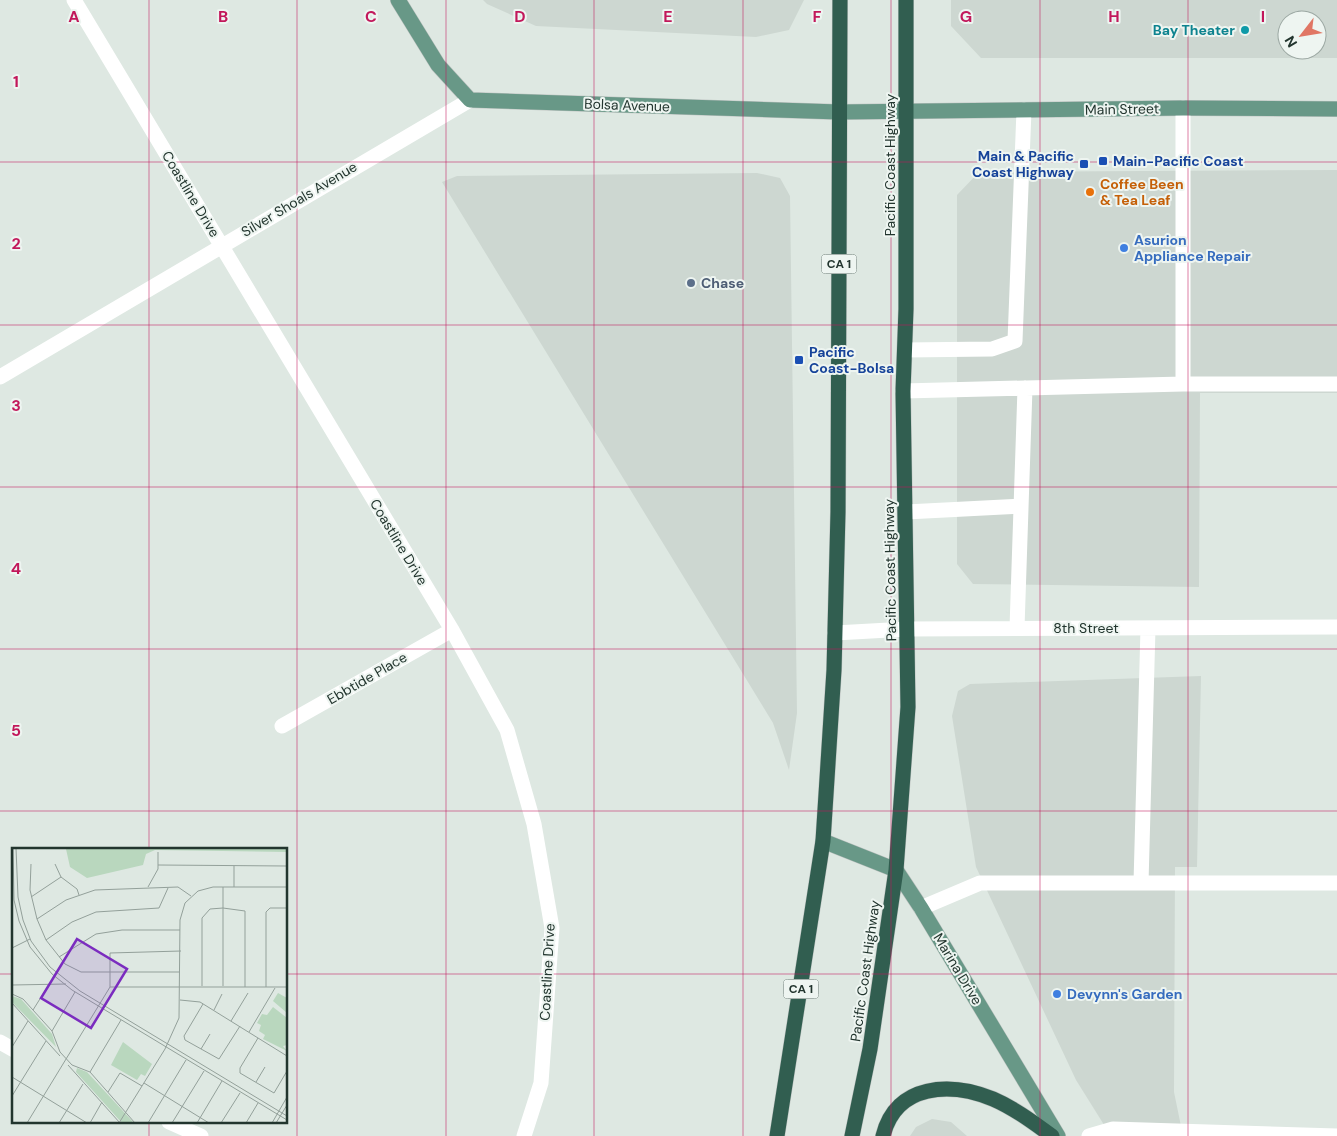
<svg xmlns="http://www.w3.org/2000/svg" width="1337" height="1136" viewBox="0 0 1337 1136" font-family="'DM Sans',sans-serif">
  <style>
    .built { fill: #cdd7d1; fill-rule: evenodd }
    .lines { fill: none; stroke-linecap: round; stroke-linejoin: round }
    .major-casing { stroke: #bdc2c0; stroke-width: 16 }
    .highway-casing { stroke: #bdc2c0; stroke-width: 16 }
    .minor { stroke: #fff; stroke-width: 15 }
    .major { stroke: #689887; stroke-width: 15 }
    .highway { stroke: #315e50; stroke-width: 15 }
    .grid { fill: none; stroke: #c2185b; stroke-width: 1; stroke-opacity: 0.55 }
    .culture-dot { fill: #0f9aa8; stroke: #eef5f1; stroke-width: 2 }
    .transit-dot { fill: #1a4fb4; stroke: #eef5f1; stroke-width: 2 }
    .food-dot { fill: #e8710a; stroke: #eef5f1; stroke-width: 2 }
    .shop-dot { fill: #3f7fe0; stroke: #eef5f1; stroke-width: 2 }
    .service-dot { fill: #5c6f8a; stroke: #eef5f1; stroke-width: 2 }
    .labels { text-anchor: middle; stroke-width: 4; stroke-linejoin: round; paint-order: stroke }
    .shield { fill: #eef5f1; stroke: #5f6f68; stroke-width: 1 }
    .shield-label { font-size: 12px; font-weight: bold; fill: #22352e }
    .culture-label { font-size: 14px; font-weight: bold; fill: #0d838f; stroke: #eef5f1; text-anchor: end }
    .street-label { font-size: 14px; fill: #22352e; stroke: #eef5f1 }
    .transit-label { font-size: 14px; font-weight: bold; fill: #164399; stroke: #eef5f1; text-anchor: start }
    .food-label { font-size: 14px; font-weight: bold; fill: #c56008; stroke: #eef5f1; text-anchor: start }
    .shop-label { font-size: 14px; font-weight: bold; fill: #366cbe; stroke: #eef5f1; text-anchor: start }
    .service-label { font-size: 14px; font-weight: bold; fill: #4e5e75; stroke: #eef5f1; text-anchor: start }
    .inset-road { fill: none; stroke: #93a09a; stroke-width: 1 }
    .view { fill: #7b2cbf; fill-opacity: 0.15; stroke: #7b2cbf; stroke-width: 2.5 }
    .inset-edge { fill: none; stroke: #22352e; stroke-width: 2.5 }
    .grid-label { font-size: 16px; text-anchor: middle; font-weight: bold; fill: #c2185b; stroke: #eef5f1; stroke-width: 4; stroke-linejoin: round; paint-order: stroke }
  </style>
  <rect width="100%" height="100%" fill="#dee8e2"/>
  <path class="built" d="M 483,0 L 804,0 L 789,30 L 756,37 L 536,26 L 487,4 Z
    M 951,0 L 1337,0 L 1337,58 L 981,58 L 951,26 ZM 1287,20 L 1317,20 L 1317,50 L 1287,50 Z
    M 1337,170 L 1337,393 L 1200,393 L 1199,587 L 973,584 L 957,564 L 957,195 L 979,172 Z
    M 757,173 L 780,178 L 790,196 L 797,713 L 789,770 L 773,723 L 442,182 L 457,176 Z
    M 1201,676 L 1197,867 L 1175,867 L 1174,1092 L 1183,1136 L 1111,1136 L 1076,1080 L 976,867 L 952,716 L 958,691 L 970,684 Z
    M 932,1119 L 951,1122 L 967,1136 L 910,1136 L 916,1127 Z"/>
  <g class="lines">
    <g class="major-casing">
      <path id="major" d="M 398,0 L 438,65 L 470,100 L 839,112 L 1183,108 L 1337,109
        M 823,841 L 896,870 L 921,908 L 1058,1136"/>
    </g>
    <g class="highway-casing">
      <path id="highway" d="M 777,1136 L 823,841 L 834,670 L 838,512 L 840,0
        M 852,1136 L 870,1049 L 896,870 L 908,707 L 903,391 L 906,309 L 906,0
        M 883,1136 C 896,1083 951,1082 993,1099 C 1014,1108 1034,1123 1052,1136"/>
    </g>
    <path class="minor" d="M 74,0 L 452,630 L 507,730 L 534,824 L 552,928 L 541,1083 L 524,1136
      M 1183,108 L 1183,384
      M 905,350 L 992,349 L 1015,341 L 1024,110
      M 0,377 L 470,100
      M 903,391 L 1183,384 L 1337,384
      M 906,512 L 1021,506
      M 1017,628 L 1025,388
      M 835,633 L 907,629 L 1337,627
      M 282,726 L 452,630
      M 1141,883 L 1148,628
      M 921,908 L 980,883 L 1337,883
      M 0,1042 L 14,1050
      M 169,1122 L 201,1136
      M 1089,1136 L 1113,1129 L 1337,1136"/>
    <use href="#major" class="major"/>
    <use href="#highway" class="highway"/>
  </g>
  <path class="grid" d="M 149,0 L 149,850M 297,0 L 297,1136M 446,0 L 446,1136M 594,0 L 594,1136M 743,0 L 743,1136M 891,0 L 891,1136M 1040,0 L 1040,1136M 1188,0 L 1188,1136M 0,162 L 1337,162M 0,325 L 1337,325M 0,487 L 1337,487M 0,649 L 1337,649M 0,811 L 1337,811M 0,974 L 14,974M 286,974 L 1337,974M 149,1122 L 149,1136"/>
  <circle class="culture-dot" cx="1245" cy="30" r="5"/>
  <g class="transit-dot">
    <rect x="1098" y="156" width="10" height="10" rx="2.5"/>
    <rect x="1079" y="159" width="10" height="10" rx="2.5"/>
    <rect x="794" y="355" width="10" height="10" rx="2.5"/>
  </g>
  <circle class="food-dot" cx="1090" cy="192" r="5"/>
  <g class="shop-dot">
    <circle cx="1124" cy="248" r="5"/>
    <circle cx="1057" cy="994" r="5"/>
  </g>
  <circle class="service-dot" cx="691" cy="283" r="5"/>
  <g class="labels">
    <g class="shield">
      <rect x="821.5" y="254.5" width="35" height="19" rx="4"/>
      <rect x="783.5" y="979.5" width="35" height="19" rx="4"/>
    </g>
    <g class="shield-label">
      <text x="839" y="268">CA 1</text>
      <text x="801" y="993">CA 1</text>
    </g>
    <g class="culture-label">
      <text x="1235" y="35">Bay Theater</text>
    </g>
    <g class="street-label">
      <text transform="translate(627 105) rotate(2)" y="5">Bolsa Avenue</text>
      <text transform="translate(1122 109) rotate(-1)" y="5">Main Street</text>
      <text transform="translate(890 165) rotate(-90)" y="5">Pacific Coast Highway</text>
      <text transform="translate(191 194) rotate(59)" y="5">Coastline Drive</text>
      <text transform="translate(299 199) rotate(-31)" y="5">Silver Shoals Avenue</text>
      <text transform="translate(399 542) rotate(59)" y="5">Coastline Drive</text>
      <text transform="translate(890 570) rotate(-91)" y="5">Pacific Coast Highway</text>
      <text x="1086" y="633">8th Street</text>
      <text transform="translate(367 678) rotate(-30)" y="5">Ebbtide Place</text>
      <text transform="translate(958 969) rotate(59)" y="5">Marina Drive</text>
      <text transform="translate(865 971) rotate(-82)" y="5">Pacific Coast Highway</text>
      <text transform="translate(547 972) rotate(-87)" y="5">Coastline Drive</text>
    </g>
    <g class="transit-label">
      <text x="1074" y="161" text-anchor="end">Main &amp; Pacific<tspan x="1074" dy="16">Coast Highway</tspan></text>
      <text x="1113" y="166">Main-Pacific Coast</text>
      <text x="809" y="357">Pacific<tspan x="809" dy="16">Coast-Bolsa</tspan></text>
    </g>
    <g class="food-label">
      <text x="1100" y="189">Coffee Been<tspan x="1100" dy="16">&amp; Tea Leaf</tspan></text>
    </g>
    <g class="shop-label">
      <text x="1134" y="245">Asurion<tspan x="1134" dy="16">Appliance Repair</tspan></text>
      <text x="1067" y="999">Devynn's Garden</text>
    </g>
    <g class="service-label">
      <text x="701" y="288">Chase</text>
    </g>
  </g>
  <g transform="translate(12 848)">
    <rect width="275" height="275" fill="#dee8e2"/>
    <path d="M 275,0 L 275,4 L 143,2 L 134,6 L 131,17 L 75,30 L 58,19 L 54,1 L 8,1 ZM 266,145 L 275,150 L 275,165 L 261,153 ZM 0,148 L 9,151 L 40,186 L 44,199 L 0,154 ZM 261,159 L 275,170 L 275,197 L 271,198 L 275,203 L 251,191 L 253,187 L 247,183 L 249,177 L 245,175 L 250,166 L 255,167 ZM 111,194 L 140,216 L 133,228 L 129,226 L 125,232 L 99,217 ZM 65,220 L 75,224 L 122,275 L 110,275 L 64,224 Z" fill="#b9d7be"/>
    <path class="inset-road" d="M 1,0 L 2,52 L 7,73 L 18,99 L 40,126 L 60,142 L 275,272M 4,0 L 6,49 L 11,72 L 19,93 L 38,119 L 68,143 L 275,268M 19,16 L 18,42 L 25,71 L 34,92 L 53,116 L 69,124 L 168,124M 43,16 L 49,29 L 65,41 L 67,47M 146,17 L 275,18M 136,39 L 146,21 L 146,4M 211,39 L 211,138M 222,39 L 222,18M 19,49 L 49,29M 25,71 L 54,52 L 83,42 L 166,39 L 179,48M 34,92 L 60,74 L 84,64 L 147,60 L 156,40M 0,100 L 18,91M 47,109 L 84,86 L 110,82 L 168,82M 0,137 L 54,136M 190,138 L 190,70 L 198,61 L 211,60 L 233,63 L 233,139M 98,139 L 98,105 L 169,103M 254,139 L 254,64 L 258,60 L 275,60M 0,146 L 11,151 L 40,183 L 48,204 L 60,217 L 78,224 L 123,275M 168,152 L 188,154 L 275,208M 0,155 L 48,208M 191,156 L 172,188 L 173,192 L 207,211 L 228,178M 21,162 L 36,138M 202,162 L 210,146M 219,173 L 236,145M 40,183 L 63,144M 237,184 L 263,140M 246,190 L 228,220 L 228,225 L 262,245 L 275,223M 0,199 L 16,173M 189,201 L 198,186M 56,217 L 108,275M 78,224 L 109,172M 0,229 L 75,275M 244,234 L 253,219M 132,235 L 197,275M 96,244 L 108,225 L 130,238M 0,248 L 34,193M 15,275 L 98,139 L 275,139M 47,275 L 71,236M 78,275 L 90,254M 107,275 L 153,201 L 167,170 L 168,72 L 173,55 L 186,43 L 201,39 L 275,39M 136,275 L 174,212M 160,275 L 192,223M 185,275 L 210,233M 209,275 L 228,245M 234,275 L 246,255M 260,275 L 275,249M 264,275 L 275,257"/>
    <path class="view" d="M 65,91 L 115,121 L 79,180 L 29,150 Z"/>
    <rect width="275" height="275" class="inset-edge"/>
  </g>
  <g class="grid-label">
    <text x="74" y="22">A</text>
    <text x="223" y="22">B</text>
    <text x="371" y="22">C</text>
    <text x="520" y="22">D</text>
    <text x="668" y="22">E</text>
    <text x="817" y="22">F</text>
    <text x="966" y="22">G</text>
    <text x="1114" y="22">H</text>
    <text x="1263" y="22">I</text>
    <text x="16" y="87">1</text>
    <text x="16" y="249">2</text>
    <text x="16" y="411">3</text>
    <text x="16" y="574">4</text>
    <text x="16" y="736">5</text>
  </g>
  <g transform="translate(1302 35) rotate(239)"><circle r="24" fill="#eef5f1" stroke="#9ca8a3"/>
  <path d="M0-4L9 19L0 12L-9 19Z" fill="#e07664"/>
  <text y="-8" font-size="14" font-weight="bold" text-anchor="middle" fill="#22352e">N</text>
  </g>
</svg>
